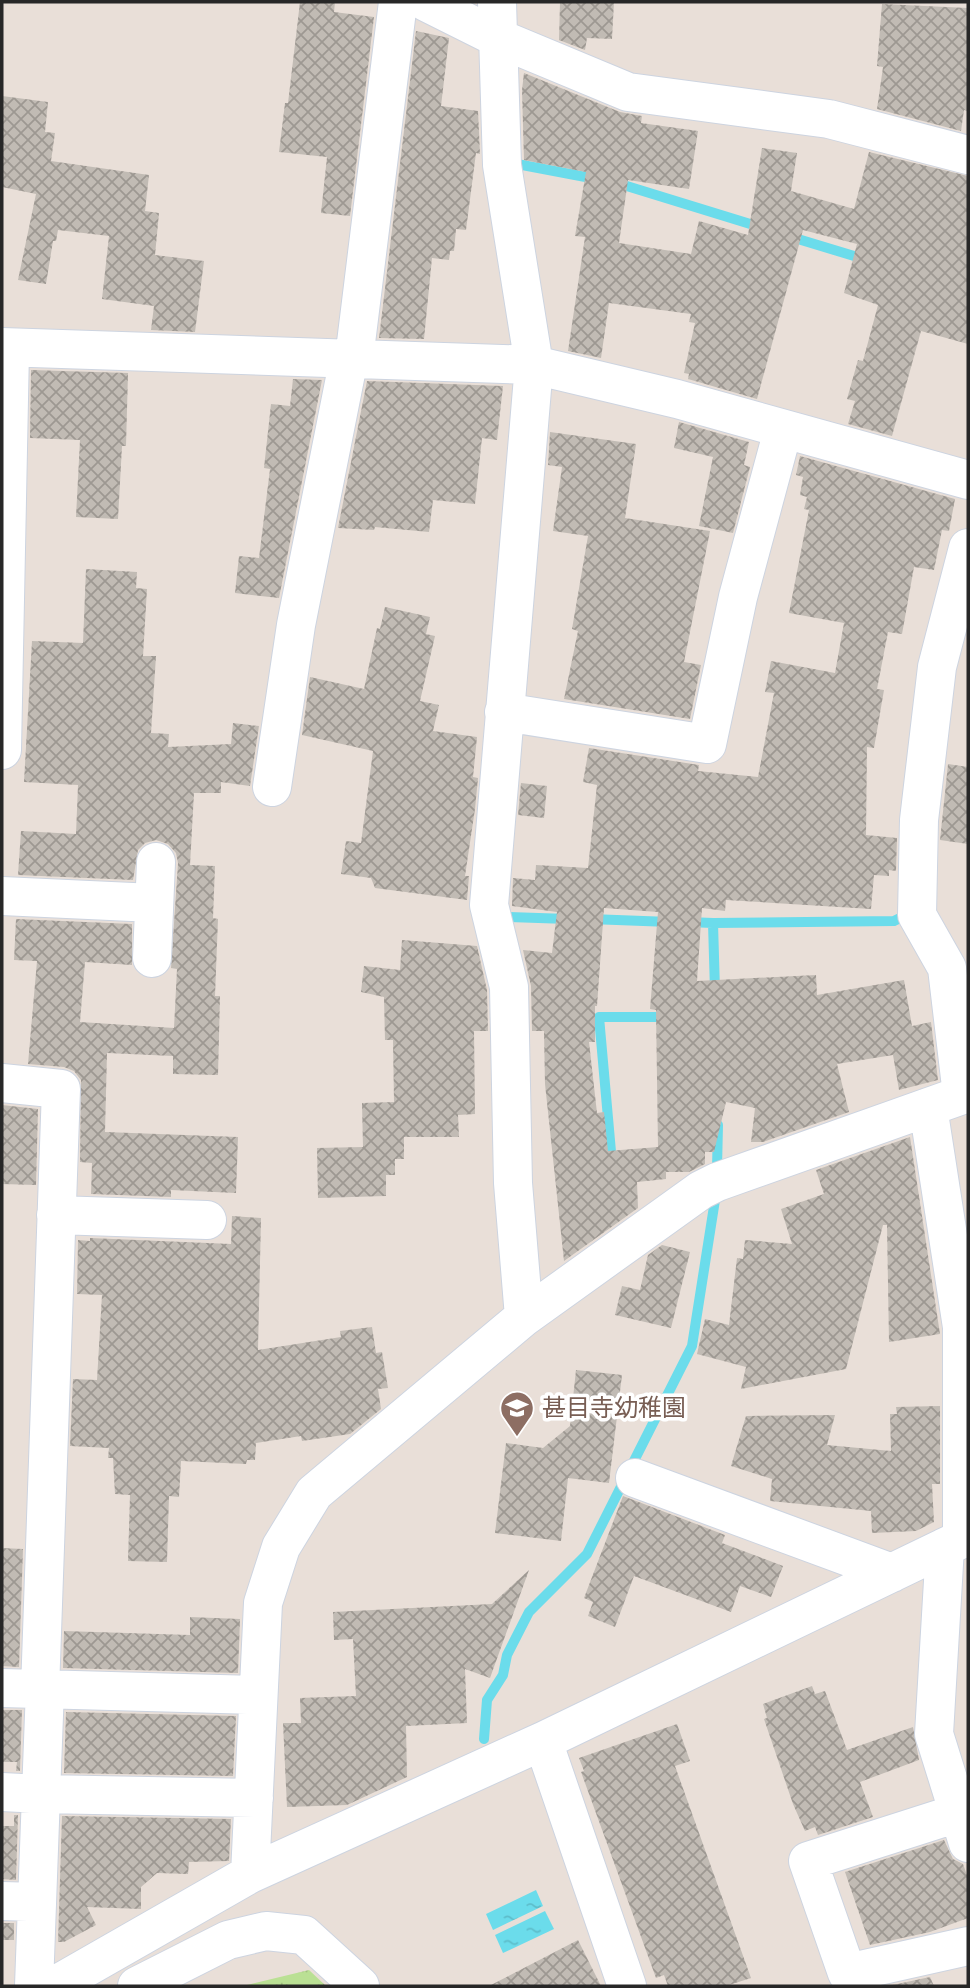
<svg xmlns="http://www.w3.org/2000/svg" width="970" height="1988" viewBox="0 0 970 1988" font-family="Manrope,'Noto Sans JP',sans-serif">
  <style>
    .grass { fill: url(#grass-tufts) }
    .water { fill: url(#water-ripples) }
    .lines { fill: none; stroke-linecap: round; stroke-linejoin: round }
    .stream { stroke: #6bdceb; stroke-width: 10 }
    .building { fill: url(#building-cross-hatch); fill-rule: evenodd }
    .minor-casing { stroke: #cdd4e0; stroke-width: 40 }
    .minor { stroke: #fff; stroke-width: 38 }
    .labels { text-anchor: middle; stroke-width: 7; stroke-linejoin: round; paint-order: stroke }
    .education-label { font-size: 24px; fill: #785e54; stroke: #fff; text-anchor: start }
  </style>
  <defs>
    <pattern id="grass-tufts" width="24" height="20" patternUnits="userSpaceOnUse" patternTransform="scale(1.75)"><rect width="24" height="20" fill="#bae094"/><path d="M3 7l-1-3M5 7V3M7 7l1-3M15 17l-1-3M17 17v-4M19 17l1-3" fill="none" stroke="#a0c080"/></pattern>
    <pattern id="water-ripples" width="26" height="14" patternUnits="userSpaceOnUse" patternTransform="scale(1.75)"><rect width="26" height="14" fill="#6bdceb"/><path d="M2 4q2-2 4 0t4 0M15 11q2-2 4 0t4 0" fill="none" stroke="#5dbdca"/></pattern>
    <pattern id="building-cross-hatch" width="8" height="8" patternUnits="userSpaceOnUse" patternTransform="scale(1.75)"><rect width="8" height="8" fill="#c1bbb4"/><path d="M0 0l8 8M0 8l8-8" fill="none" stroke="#9d9892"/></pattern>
  </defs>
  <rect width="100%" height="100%" fill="#e9dfd8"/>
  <path class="grass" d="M 309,1970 L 326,1986 L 243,1986 Z"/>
  <path class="water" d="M 536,1890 L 543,1906 L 493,1930 L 486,1914 Z
    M 545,1911 L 554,1929 L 503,1953 L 495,1935 Z"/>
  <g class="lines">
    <path class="stream" d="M 517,164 L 596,179
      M 617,183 L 760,227
      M 788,236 L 864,259
      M 509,917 L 568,919
      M 590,919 L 670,922
      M 688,922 L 713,923 L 715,991
      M 713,923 L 894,921 L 902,917
      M 612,1163 L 599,1017 L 668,1017
      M 717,1168 L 718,1125
      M 484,1739 L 487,1700 L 503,1675 L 507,1655 L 529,1612 L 587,1554 L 692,1346 L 715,1200"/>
  </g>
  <path class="building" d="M 300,2 L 335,2 L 334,12 L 374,17 L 350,216 L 321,213 L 327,157 L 279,152 L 285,103 L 288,103 Z
    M 560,2 L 614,2 L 612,39 L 587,38 L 585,50 L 559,40 Z
    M 882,4 L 968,8 L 968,111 L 964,110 L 961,131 L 877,109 L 883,67 L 877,66 Z
    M 416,31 L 449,38 L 441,106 L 478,111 L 480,154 L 476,153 L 466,230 L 456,229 L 454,251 L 450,251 L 449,260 L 432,258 L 424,339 L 379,338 Z
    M 524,73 L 620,112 L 642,116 L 641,123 L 698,131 L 689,189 L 628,180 L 619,243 L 691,254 L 699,221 L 748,235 L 762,148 L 797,153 L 791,191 L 854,209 L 869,152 L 968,176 L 968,344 L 921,331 L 892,436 L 848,424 L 855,401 L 847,399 L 858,360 L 863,361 L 878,305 L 844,293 L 857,244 L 803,230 L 757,399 L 688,379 L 689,374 L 684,373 L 695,323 L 689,322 L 691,314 L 609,303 L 601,358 L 568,351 L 585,237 L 575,236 L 586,172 L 524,160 L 522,90 Z
    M 2,96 L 48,102 L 45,132 L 55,133 L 51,161 L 149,175 L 145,211 L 159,213 L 155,255 L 204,261 L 195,332 L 151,330 L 154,306 L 102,299 L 109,236 L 58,230 L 56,241 L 53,241 L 46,284 L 18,280 L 36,194 L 2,187 Z
    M 31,370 L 128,373 L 126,446 L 122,446 L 118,519 L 76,517 L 80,440 L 30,438 Z
    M 293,379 L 322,380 L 279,598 L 235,593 L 239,556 L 259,558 L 270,469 L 264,468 L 271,404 L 290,406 Z
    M 367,381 L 503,386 L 497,440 L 482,438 L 475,504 L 433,500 L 429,532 L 375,527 L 374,530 L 338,528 Z
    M 679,422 L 749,442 L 744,465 L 750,467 L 733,533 L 699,526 L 713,457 L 674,448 Z
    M 550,432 L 636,444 L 625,518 L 710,531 L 684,662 L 701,665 L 690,719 L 564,699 L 578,631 L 572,629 L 588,536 L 553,531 L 562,467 L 548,465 Z
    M 800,456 L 955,499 L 949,531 L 942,530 L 934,570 L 914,567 L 902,634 L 888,632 L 877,689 L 884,690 L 874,748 L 867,747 L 866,835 L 897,838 L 896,871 L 889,870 L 889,876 L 874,875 L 871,909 L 726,900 L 725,911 L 702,908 L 697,981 L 816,975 L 817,995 L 904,980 L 912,1026 L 931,1022 L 938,1080 L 899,1090 L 893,1055 L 837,1064 L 849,1112 L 763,1142 L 751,1142 L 755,1108 L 726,1102 L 714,1152 L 705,1152 L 705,1164 L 689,1172 L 666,1172 L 666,1179 L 637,1182 L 638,1208 L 564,1261 L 545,1084 L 544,1031 L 532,1031 L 531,986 L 523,950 L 552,953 L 557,912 L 512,906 L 513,878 L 535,880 L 536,865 L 588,868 L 597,785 L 583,782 L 589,748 L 699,765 L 698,771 L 758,777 L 774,693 L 765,692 L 771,661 L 835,673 L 844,623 L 789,613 L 809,510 L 804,509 L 807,497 L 800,495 L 803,477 L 796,475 ZM 604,908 L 658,912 L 650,1009 L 656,1010 L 658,1147 L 608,1151 L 604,1112 L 597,1113 L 589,1042 L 595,1042 L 595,1006 L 597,1006 Z
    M 86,569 L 137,572 L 136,588 L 147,589 L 143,656 L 156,656 L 151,733 L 169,734 L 168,747 L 231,744 L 233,723 L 259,726 L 250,786 L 221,782 L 221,793 L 194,793 L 190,865 L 215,866 L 213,918 L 218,919 L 215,996 L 220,996 L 218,1075 L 173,1074 L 173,1056 L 107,1053 L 105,1132 L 238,1137 L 236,1193 L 171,1190 L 171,1197 L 91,1194 L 92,1163 L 80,1162 L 81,1080 L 74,1071 L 64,1067 L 28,1064 L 37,961 L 14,960 L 16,919 L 132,924 L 132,965 L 85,962 L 80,1022 L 174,1028 L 177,969 L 171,968 L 178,863 L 176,853 L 168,844 L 156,840 L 145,843 L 138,850 L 133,880 L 18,875 L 21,831 L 76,834 L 78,785 L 24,782 L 32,641 L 83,643 Z
    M 385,607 L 430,617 L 426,634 L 435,636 L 420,701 L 439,705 L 433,731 L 477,737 L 473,777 L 478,778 L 475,809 L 465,876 L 469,876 L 467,900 L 375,888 L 371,878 L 341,874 L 346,841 L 361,843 L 373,751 L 302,735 L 310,677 L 364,689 L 377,628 L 380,629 Z
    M 948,764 L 968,767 L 968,844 L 940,840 Z
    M 521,783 L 547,786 L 544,818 L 518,815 Z
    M 402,940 L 477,946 L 487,990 L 488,1031 L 474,1031 L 475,1114 L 458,1115 L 459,1137 L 404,1137 L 404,1159 L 395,1159 L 395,1175 L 386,1175 L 386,1196 L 318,1198 L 317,1148 L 363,1147 L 362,1103 L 394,1102 L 393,1040 L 385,1040 L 384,997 L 361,992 L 364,966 L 400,970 Z
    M 2,1105 L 38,1109 L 36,1185 L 2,1184 Z
    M 910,1137 L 940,1334 L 889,1342 L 887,1225 L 883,1225 L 846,1369 L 741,1389 L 746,1367 L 697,1354 L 705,1319 L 729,1325 L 737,1258 L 743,1259 L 745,1240 L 792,1244 L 781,1209 L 824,1194 L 816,1170 Z
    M 232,1216 L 261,1218 L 258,1350 L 341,1337 L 340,1331 L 372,1327 L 376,1353 L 382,1352 L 388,1388 L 378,1389 L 381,1409 L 350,1434 L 302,1441 L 301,1436 L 256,1443 L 255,1460 L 247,1460 L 246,1464 L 181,1461 L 179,1497 L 169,1496 L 167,1562 L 128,1561 L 130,1495 L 115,1494 L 113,1458 L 108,1458 L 109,1448 L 70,1446 L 73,1379 L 97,1380 L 102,1295 L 77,1294 L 78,1240 L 90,1241 L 90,1238 L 231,1244 Z
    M 662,1245 L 690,1252 L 671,1328 L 615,1315 L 622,1286 L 640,1290 L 648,1255 Z
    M 576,1370 L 622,1375 L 609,1483 L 568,1478 L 561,1541 L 495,1533 L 506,1443 L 543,1448 L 570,1426 Z
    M 940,1406 L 940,1484 L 932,1484 L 934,1522 L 916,1531 L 872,1533 L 871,1511 L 770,1501 L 772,1479 L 731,1466 L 746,1416 L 835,1415 L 827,1445 L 891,1451 L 890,1414 L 897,1414 L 896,1407 Z
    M 623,1496 L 725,1535 L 722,1543 L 783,1566 L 771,1597 L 740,1586 L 731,1612 L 634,1576 L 615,1627 L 588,1616 L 593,1602 L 584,1598 Z
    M 2,1548 L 23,1549 L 19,1667 L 2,1666 Z
    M 529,1570 L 490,1678 L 465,1669 L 467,1723 L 406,1726 L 407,1777 L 347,1805 L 287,1807 L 283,1723 L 301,1723 L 300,1698 L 356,1696 L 353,1639 L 334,1640 L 333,1612 L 492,1604 Z
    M 190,1617 L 240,1619 L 238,1673 L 63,1668 L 64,1631 L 190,1635 Z
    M 812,1686 L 815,1694 L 825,1691 L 847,1750 L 913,1727 L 919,1760 L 860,1782 L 873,1817 L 818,1835 L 815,1827 L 805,1831 L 793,1804 L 764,1719 L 767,1718 L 763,1704 Z
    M 2,1710 L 22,1710 L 20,1771 L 16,1771 L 17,1762 L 2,1762 Z
    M 66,1712 L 236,1716 L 233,1776 L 64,1773 Z
    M 677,1724 L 690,1761 L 675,1766 L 751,1978 L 726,1986 L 668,1986 L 664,1975 L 656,1978 L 581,1772 L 584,1771 L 579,1758 Z
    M 14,1815 L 18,1815 L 16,1880 L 2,1879 L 2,1826 L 14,1826 Z
    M 62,1816 L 231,1819 L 229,1861 L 189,1862 L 188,1874 L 157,1873 L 141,1887 L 141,1909 L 87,1907 L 96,1925 L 64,1942 L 58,1942 Z
    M 944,1840 L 953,1859 L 963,1864 L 968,1878 L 968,1918 L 930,1932 L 870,1945 L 845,1872 Z
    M 2,1923 L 14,1923 L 14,1940 L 2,1940 Z
    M 578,1940 L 601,1986 L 489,1986 Z
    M 930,1977 L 934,1986 L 888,1986 Z"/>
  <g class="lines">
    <g class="minor-casing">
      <path id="minor" d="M 426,2 L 498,38 L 628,92 L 829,119 L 968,155
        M 497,2 L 502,165 L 534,365 L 489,905 L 509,987 L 513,1183 L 524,1317
        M 2,347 L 534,365 L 677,399 L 968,480
        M 354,359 L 398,2
        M 504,712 L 707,744 L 738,597 L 783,430
        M 2,750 L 10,349
        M 272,787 L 296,625 L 349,358
        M 2,896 L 154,903
        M 152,958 L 156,862
        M 2,1083 L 61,1089 L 40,1690
        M 962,1095 L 947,968 L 917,915 L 919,820 L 937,667 L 968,548
        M 928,1107 L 962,1327 L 962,1539
        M 56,1215 L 207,1220
        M 635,1478 L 892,1573
        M 945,1547 L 934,1734 L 968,1843
        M 2,1688 L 258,1695
        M 45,1689 L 41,1794 L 254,1798
        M 543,1741 L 627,1986
        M 2,1792 L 41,1794 L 34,1986
        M 958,1813 L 808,1861 L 847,1973 L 968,1946
        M 250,1874 L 263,1603 L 281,1547 L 314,1493 L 524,1317 L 701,1190 L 717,1182 L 968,1093
        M 2,1901 L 37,1902
        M 54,1986 L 250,1874 L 543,1741 L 968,1536
        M 137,1986 L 228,1940 L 266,1931 L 304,1935 L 360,1986"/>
    </g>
    <use href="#minor" class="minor"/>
  </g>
  <defs>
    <g id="school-pin" transform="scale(1.75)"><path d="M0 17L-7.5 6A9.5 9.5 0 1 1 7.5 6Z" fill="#8d6e63" stroke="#fff"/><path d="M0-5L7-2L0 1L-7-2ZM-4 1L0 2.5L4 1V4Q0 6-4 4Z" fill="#fff"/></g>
  </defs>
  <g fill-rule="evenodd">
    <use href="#school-pin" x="517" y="1408"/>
  </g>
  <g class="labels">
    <g class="education-label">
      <text x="542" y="1416">甚目寺幼稚園</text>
    </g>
  </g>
  <rect width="970" height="1988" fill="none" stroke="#272727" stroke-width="7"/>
</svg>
